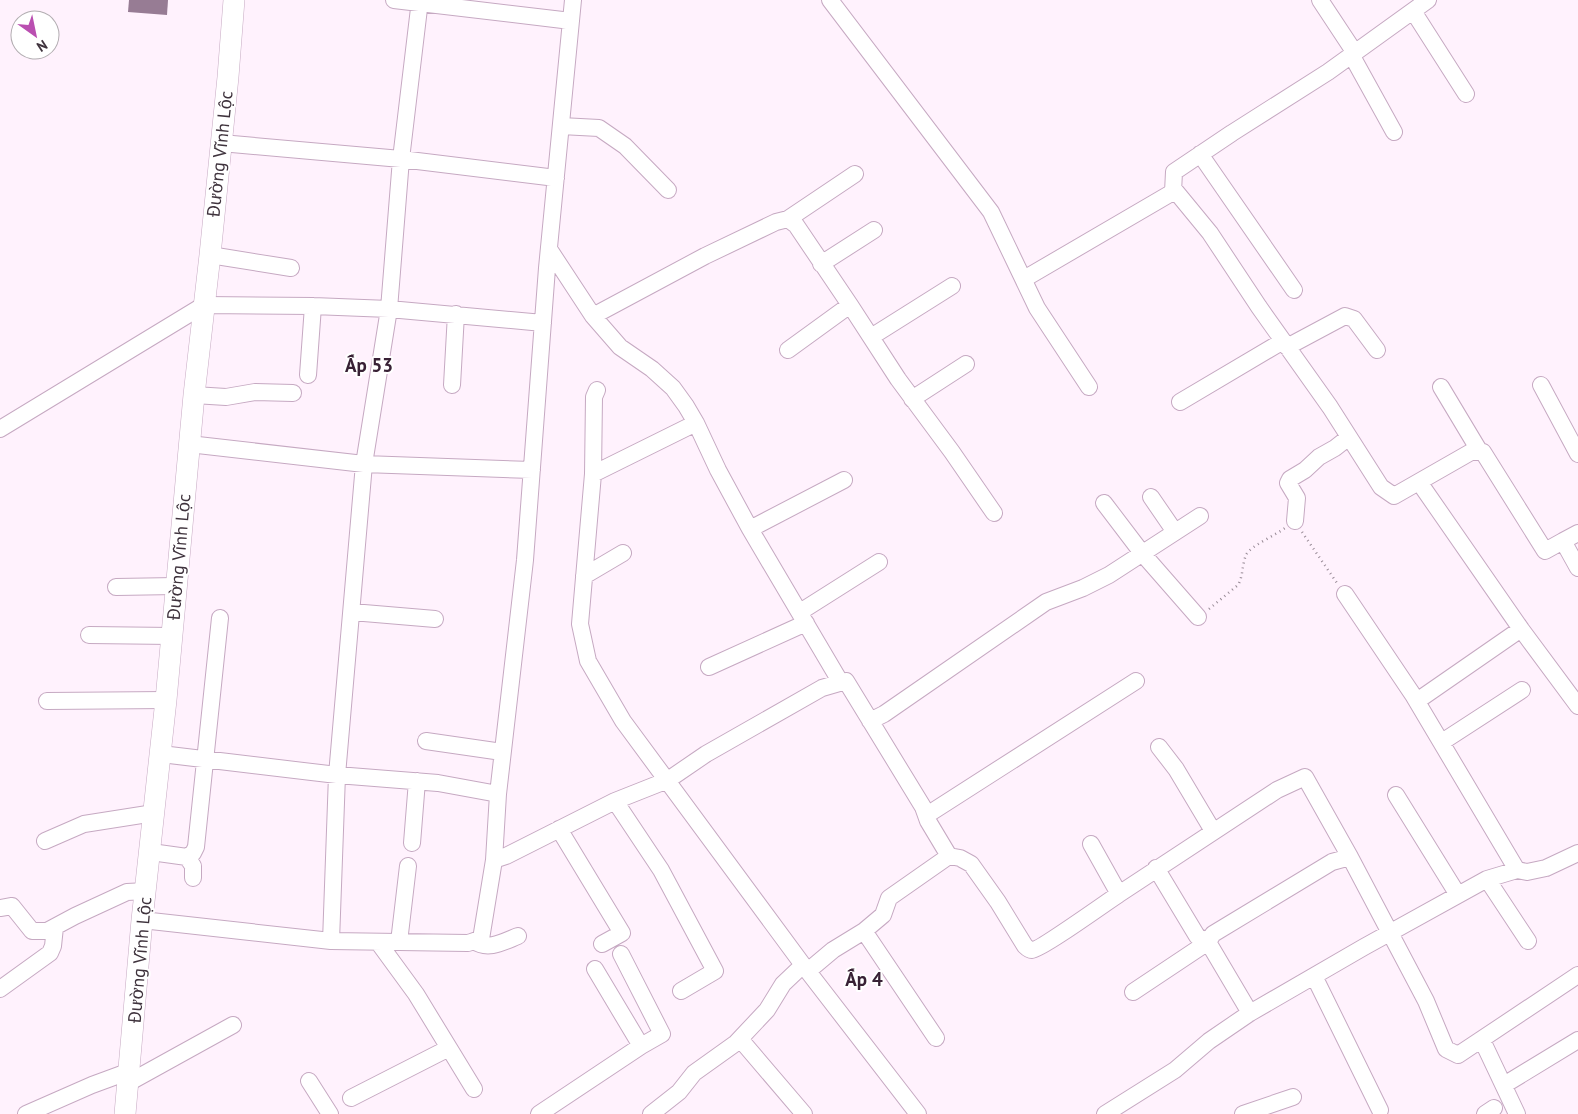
<svg xmlns="http://www.w3.org/2000/svg" width="1578" height="1114" viewBox="0 0 1578 1114" font-family="'PT Sans',sans-serif">
  <style>
    .building { fill: #977c94 }
    .lines { fill: none; stroke-linecap: round; stroke-linejoin: round }
    .minor-casing { stroke: #c6a9c2; stroke-width: 18 }
    .major-casing { stroke: #c6a9c2; stroke-width: 22 }
    .path { stroke: #988b96; stroke-width: 2.5; stroke-dasharray: 1 4; stroke-linecap: butt }
    .minor { stroke: #fff; stroke-width: 16 }
    .major { stroke: #fff; stroke-width: 21 }
    .labels { text-anchor: middle; stroke-width: 4; stroke-linejoin: round; paint-order: stroke }
    .street-label { font-size: 18px; fill: #3f333d; stroke: #fff }
    .neighbourhood-label { font-size: 19px; font-weight: bold; fill: #382135; stroke: #fff }
  </style>
  <rect width="100%" height="100%" fill="#fff2fd"/>
  <path class="building" d="M 129,0 L 168,0 L 167,15 L 128,12 Z"/>
  <g class="lines">
    <g class="minor-casing">
      <path id="minor" d="M 394,0 L 571,21
        M 830,0 L 991,212 L 1037,308 L 1089,387
        M 1320,0 L 1355,53
        M 1413,11 L 1466,94
        M 1352,56 L 1394,132
        M 561,126 L 599,128 L 625,146 L 668,190
        M 221,143 L 401,159 L 556,178
        M 1200,154 L 1294,290
        M 1173,188 L 1210,233 L 1259,307 L 1330,407 L 1381,487 L 1394,496 L 1471,452 L 1483,452 L 1545,551 L 1563,541
        M 788,219 L 796,225 L 850,305 L 898,379 L 952,452 L 994,513
        M 549,249 L 593,316 L 620,347 L 652,369 L 673,388 L 686,406 L 696,423 L 718,470 L 750,529 L 841,683
        M 210,255 L 291,268
        M 821,264 L 874,230
        M 1024,279 L 1173,192 L 1174,172 L 1232,133 L 1328,72 L 1428,0
        M 593,316 L 705,256 L 776,222 L 788,219 L 855,174
        M 871,337 L 952,286
        M 1287,347 L 1345,316 L 1354,319 L 1377,350
        M 788,350 L 850,305
        M 308,375 L 313,306
        M 452,385 L 456,314
        M 1541,385 L 1578,454
        M 1441,387 L 1480,452
        M 597,390 L 594,397 L 593,474 L 580,624 L 588,661 L 623,721 L 803,965 L 918,1114
        M 194,395 L 226,397 L 255,392 L 293,393
        M 912,399 L 966,364
        M 1180,402 L 1283,341
        M 0,429 L 204,305 L 313,306 L 389,309 L 543,323
        M 189,444 L 364,464 L 532,470
        M 593,474 L 696,423
        M 1419,482 L 1521,629
        M 1151,497 L 1175,532
        M 1104,503 L 1142,553 L 1198,617
        M 1295,521 L 1297,498 L 1288,483 L 1290,479 L 1305,470 L 1319,457 L 1335,448 L 1349,437
        M 750,529 L 844,480
        M 1578,533 L 1563,541 L 1578,568
        M 584,576 L 623,553
        M 116,587 L 176,586
        M 1345,594 L 1413,695 L 1517,870
        M 352,612 L 435,619
        M 800,612 L 879,562
        M 89,635 L 172,636
        M 709,667 L 806,623
        M 47,701 L 166,700
        M 1417,701 L 1521,629 L 1578,706
        M 870,721 L 884,714 L 1046,602 L 1083,588 L 1109,575 L 1200,516
        M 426,741 L 502,752
        M 1442,742 L 1522,690
        M 1159,747 L 1176,769 L 1213,831
        M 161,754 L 337,775 L 438,783 L 498,794
        M 1396,795 L 1458,895
        M 615,801 L 661,870 L 715,971 L 681,991
        M 927,815 L 1136,681
        M 559,829 L 622,933 L 602,944
        M 45,841 L 84,824 L 154,813
        M 412,843 L 417,781
        M 1091,844 L 1119,894 L 1277,790 L 1305,777 L 1350,857 L 1426,1001 L 1446,1049 L 1458,1055 L 1578,975
        M 151,852 L 187,857 L 193,866 L 193,878
        M 187,857 L 193,853 L 196,847 L 220,618
        M 494,860 L 506,856 L 615,801 L 668,780 L 706,754 L 822,688 L 846,681 L 923,807 L 928,821 L 949,856
        M 1487,879 L 1528,941
        M 0,908 L 12,906 L 32,931 L 47,931 L 75,916 L 127,892 L 146,891
        M 142,920 L 331,941 L 468,943 L 481,939 L 494,860 L 498,794 L 525,560 L 547,268 L 573,0
        M 864,931 L 883,915 L 889,898 L 949,856 L 960,858 L 971,864 L 998,902 L 1025,946 C 1027,948 1030,950 1032,950 C 1040,950 1107,902 1119,894
        M 331,941 L 337,775 L 364,464 L 389,309 L 401,159 L 420,0
        M 474,941 C 488,951 503,942 518,936
        M 399,942 L 408,866
        M 595,969 L 641,1046
        M 808,971 L 833,950 L 864,931 L 936,1038
        M 1314,976 L 1380,1110
        M 0,989 L 50,953 L 53,946 L 55,927
        M 1133,992 L 1208,942 L 1197,936 L 1156,868
        M 1250,1013 L 1208,942 L 1213,934 L 1332,862 L 1350,857
        M 740,1039 L 804,1114
        M 1482,1040 L 1517,1114
        M 449,1048 L 474,1089
        M 309,1081 L 330,1114
        M 128,1083 L 233,1025
        M 1504,1085 L 1578,1040
        M 351,1098 L 449,1048 L 416,994 L 378,942
        M 26,1114 L 92,1085 L 130,1071
        M 539,1114 L 641,1046 L 662,1034 L 621,954
        M 651,1114 L 679,1092 L 694,1073 L 736,1043 L 767,1010 L 783,984 L 803,965
        M 1105,1114 L 1175,1070 L 1209,1041 L 1250,1013 L 1364,947 L 1487,879 L 1517,870 L 1527,872 L 1546,868 L 1578,853
        M 1243,1114 L 1293,1097
        M 1485,1114 L 1494,1108"/>
    </g>
    <g class="major-casing">
      <path id="major" d="M 125,1114 L 142,920 L 166,700 L 194,395 L 210,255 L 228,77 L 234,0"/>
    </g>
    <path class="path" d="M 1302,532 L 1337,583
      M 1209,609 L 1238,585 C 1243,577 1242,565 1246,555 C 1250,546 1276,535 1285,528"/>
    <use href="#minor" class="minor"/>
    <use href="#major" class="major"/>
  </g>
  <g class="labels">
    <g class="street-label">
      <text transform="translate(220 154) rotate(-84)" y="6">Đường Vĩnh Lộc</text>
      <text transform="translate(179 557) rotate(-85)" y="6">Đường Vĩnh Lộc</text>
      <text transform="translate(140 960) rotate(-85)" y="6">Đường Vĩnh Lộc</text>
    </g>
    <g class="neighbourhood-label">
      <text x="369" y="372">Ấp 53</text>
      <text x="864" y="986">Ấp 4</text>
    </g>
  </g>
  <g transform="translate(35 35) rotate(147)"><circle r="24" fill="#ffffff" stroke="#b2adb1"/>
  <path d="M0-4L9 19L0 12L-9 19Z" fill="#ba4fb1"/>
  <text y="-8" font-size="14" font-weight="bold" text-anchor="middle" fill="#3f333d">N</text>
  </g>
</svg>
